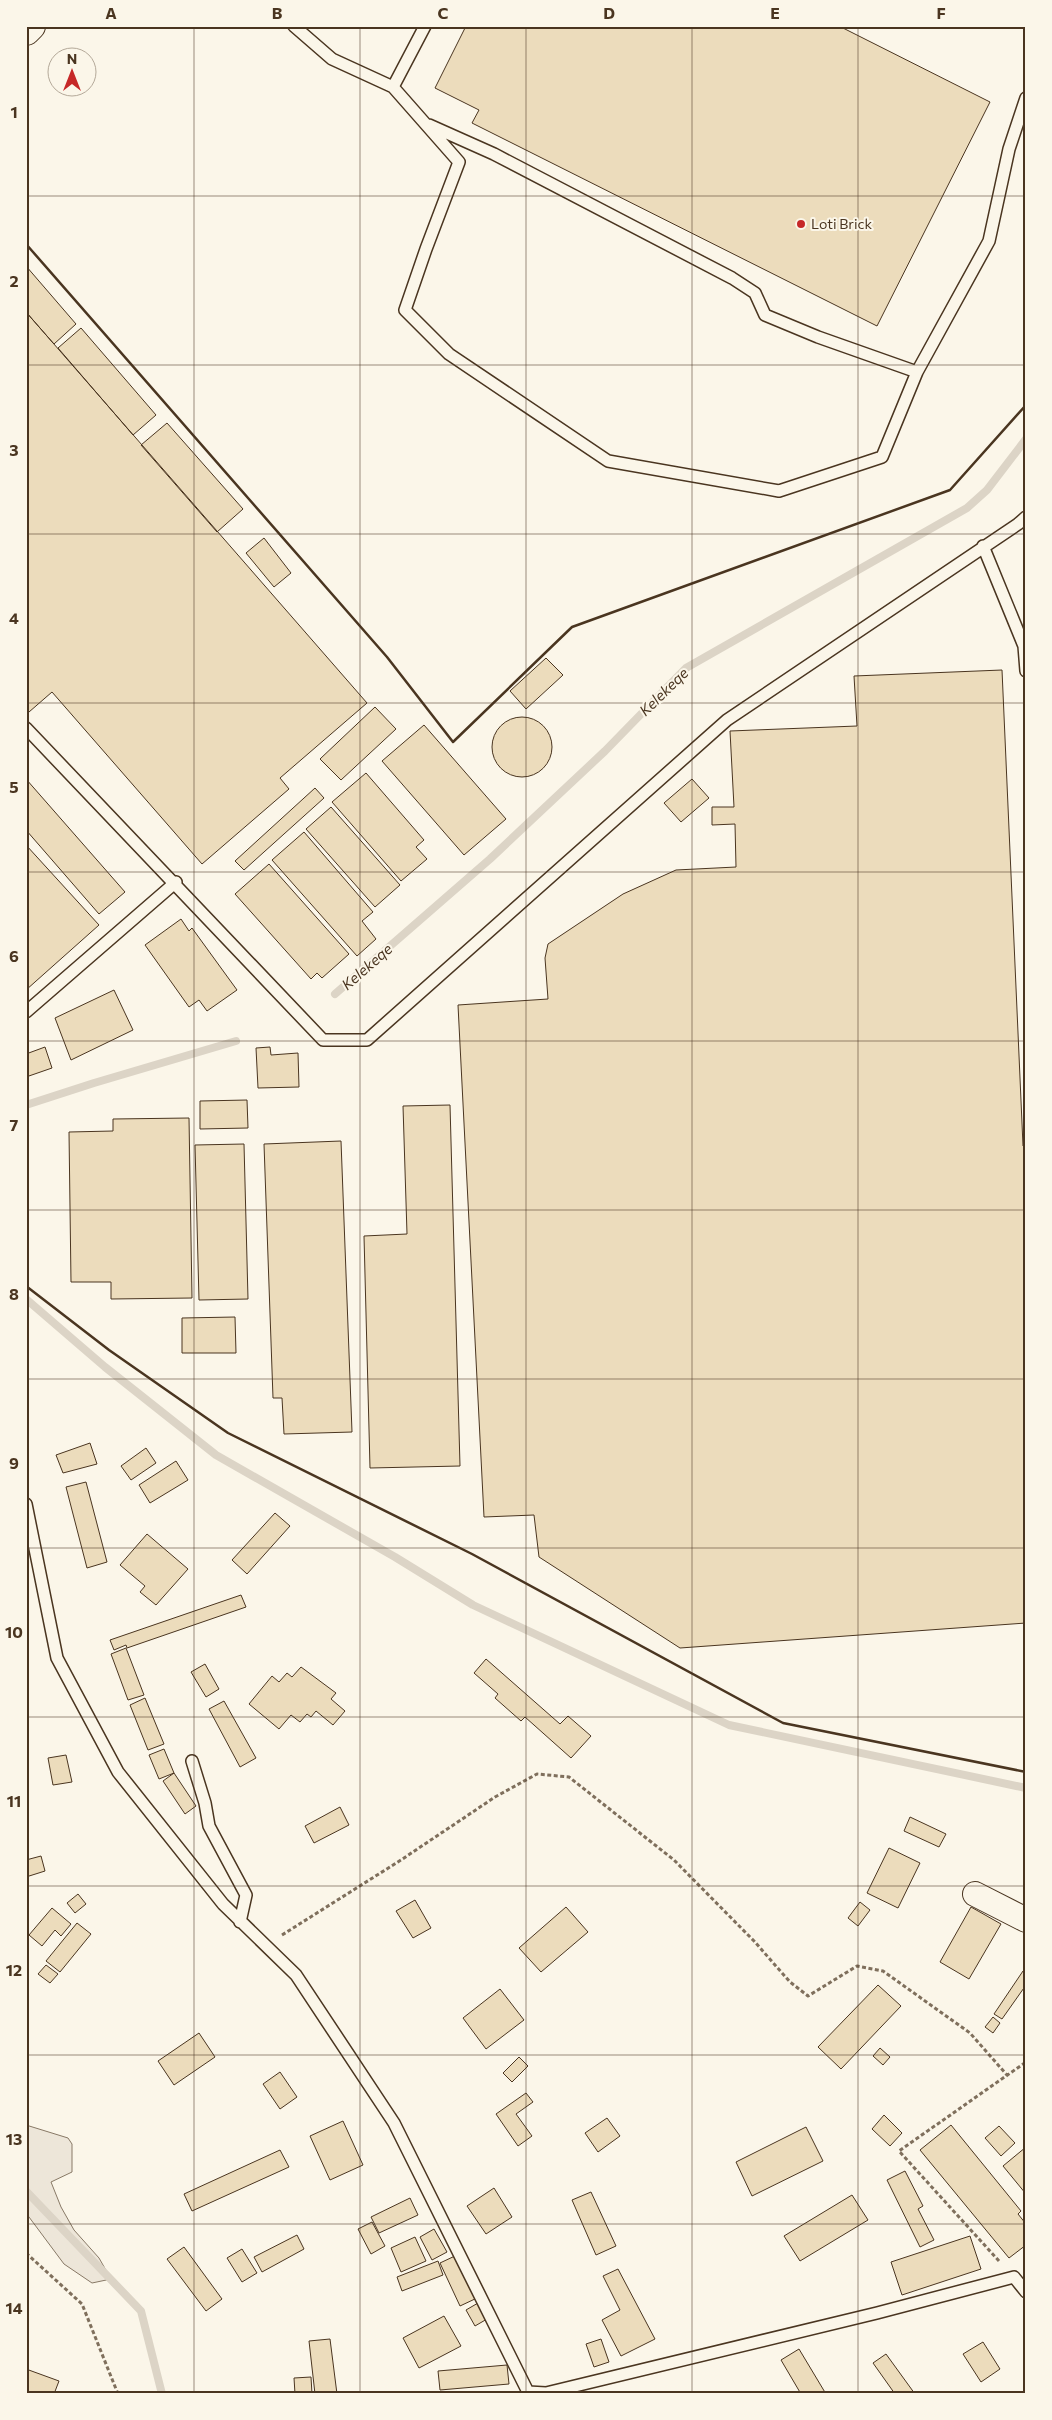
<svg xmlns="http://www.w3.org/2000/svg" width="1052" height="2420" viewBox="0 0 1052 2420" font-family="Commissioner,sans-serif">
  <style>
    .green { fill: #ede6d9; stroke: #887966 }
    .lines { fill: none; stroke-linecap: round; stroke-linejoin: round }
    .stream { stroke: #dcd4c6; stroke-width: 8 }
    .building { fill: #ecdcbc; stroke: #4a3520 }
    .lane-casing { stroke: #4a3520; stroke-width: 14 }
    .street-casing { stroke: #4a3520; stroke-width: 26 }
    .primary-casing { stroke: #4a3520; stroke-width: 30 }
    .path { stroke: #7f6f5c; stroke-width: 3; stroke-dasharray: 4 2.5; stroke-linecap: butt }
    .lane { stroke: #fbf6e9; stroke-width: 11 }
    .street { stroke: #fbf6e9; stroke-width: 24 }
    .primary { stroke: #fbf6e9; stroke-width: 28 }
    .wall { stroke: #4a3520; stroke-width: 2.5 }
    .grid { fill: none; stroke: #4a3520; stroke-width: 1; stroke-opacity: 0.55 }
    .poi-dot { fill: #c62828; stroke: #fbf6e9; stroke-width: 2 }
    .labels { text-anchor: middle; stroke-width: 4; stroke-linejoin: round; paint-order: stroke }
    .poi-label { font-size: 14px; fill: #4a3520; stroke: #fbf6e9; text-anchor: start }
    .water-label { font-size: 15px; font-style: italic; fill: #4a3520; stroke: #fbf6e9 }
    .neatline { fill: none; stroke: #4a3520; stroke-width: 2 }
    .grid-label { font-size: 16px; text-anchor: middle; font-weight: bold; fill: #4a3520 }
  </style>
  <rect width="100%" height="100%" fill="#fbf6e9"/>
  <path class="green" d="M 26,2125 L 68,2138 L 72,2144 L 72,2172 L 51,2182 L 61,2207 L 74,2230 L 99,2258 L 111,2279 L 92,2283 L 64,2264 L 26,2213 Z"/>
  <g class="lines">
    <path class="stream" d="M 335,994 L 490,859 L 605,751 L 686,668 L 967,508 L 987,490 L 1026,439
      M 26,1105 L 94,1083 L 236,1041
      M 26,1299 L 105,1367 L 216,1455 L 395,1557 L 473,1605 L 729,1725 L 1026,1788
      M 26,2191 L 141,2311 L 162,2394"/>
  </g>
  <path class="building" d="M 466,26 L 839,26 L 990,102 L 877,326 L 472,123 L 479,110 L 435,88 Z
    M 26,266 L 76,324 L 54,344 L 26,312 Z
    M 26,312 L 367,703 L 280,778 L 289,789 L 202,864 L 52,692 L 29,712 L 26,709 Z
    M 81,328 L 156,415 L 133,435 L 58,348 Z
    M 167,423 L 243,509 L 217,532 L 141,445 Z
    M 264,538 L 291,573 L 274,587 L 246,553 Z
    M 546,658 L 563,675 L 526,709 L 510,691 Z
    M 1002,670 L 1023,1146 L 1026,1146 L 1026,1623 L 680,1648 L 539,1557 L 534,1515 L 484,1517 L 458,1005 L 548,999 L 545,958 L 548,944 L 623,894 L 676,870 L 736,867 L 735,824 L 712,825 L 712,807 L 734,807 L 730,731 L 857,726 L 854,676 Z
    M 375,707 L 396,729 L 341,780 L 320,759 Z
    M492 747a30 30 0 1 1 60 0a30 30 0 1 1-60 0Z
    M 424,725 L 506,819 L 464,855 L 382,761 Z
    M 366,773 L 424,840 L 416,847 L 427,859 L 401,881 L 332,802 Z
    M 26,779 L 125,892 L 99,914 L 26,830 Z
    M 692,779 L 709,798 L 681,822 L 664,803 Z
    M 315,788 L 324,798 L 244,870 L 235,861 Z
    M 331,807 L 400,885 L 375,907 L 306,829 Z
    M 304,832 L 373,912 L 362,921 L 376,939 L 357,956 L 272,860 Z
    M 26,845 L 99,925 L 26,990 Z
    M 269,864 L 349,954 L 322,978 L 317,973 L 311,979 L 235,894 Z
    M 181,919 L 189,931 L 192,928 L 237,990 L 207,1011 L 199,1000 L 189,1007 L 145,945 Z
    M 114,990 L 133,1030 L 71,1060 L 55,1018 Z
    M 45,1047 L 52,1068 L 26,1077 L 26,1054 Z
    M 270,1047 L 271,1055 L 298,1053 L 299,1087 L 258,1088 L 256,1048 Z
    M 247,1100 L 248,1128 L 200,1129 L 200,1101 Z
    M 450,1105 L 460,1466 L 370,1468 L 364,1236 L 407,1234 L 403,1106 Z
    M 189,1118 L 192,1298 L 111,1299 L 111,1282 L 71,1282 L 69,1132 L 113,1131 L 113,1119 Z
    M 341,1141 L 352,1432 L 284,1434 L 282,1398 L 273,1398 L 264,1144 Z
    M 244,1144 L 248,1299 L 199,1300 L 195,1145 Z
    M 235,1317 L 236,1353 L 182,1353 L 182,1318 Z
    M 90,1443 L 97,1464 L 63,1473 L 56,1455 Z
    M 146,1448 L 156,1463 L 131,1480 L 121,1466 Z
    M 176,1461 L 188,1480 L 150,1503 L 139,1485 Z
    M 86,1482 L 107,1562 L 87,1568 L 66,1487 Z
    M 275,1513 L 290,1526 L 247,1574 L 232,1560 Z
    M 147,1534 L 188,1569 L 156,1605 L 140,1592 L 145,1586 L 120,1565 Z
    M 241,1595 L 246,1607 L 127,1648 L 126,1645 L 114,1650 L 110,1640 Z
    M 126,1648 L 144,1695 L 128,1700 L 111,1654 Z
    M 486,1659 L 560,1724 L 568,1716 L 591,1736 L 571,1758 L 525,1717 L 521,1721 L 495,1698 L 498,1694 L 474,1673 Z
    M 205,1664 L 219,1689 L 206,1697 L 191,1672 Z
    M 301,1667 L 336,1693 L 331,1699 L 345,1711 L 333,1725 L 316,1711 L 311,1717 L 307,1714 L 300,1722 L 291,1715 L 279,1729 L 249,1704 L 272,1676 L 279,1682 L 287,1673 L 292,1677 Z
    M 145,1698 L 164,1744 L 148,1750 L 130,1705 Z
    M 224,1701 L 256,1758 L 240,1767 L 209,1709 Z
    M 164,1749 L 174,1773 L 159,1779 L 149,1755 Z
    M 66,1755 L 72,1782 L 53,1785 L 48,1758 Z
    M 174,1773 L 196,1806 L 185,1814 L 163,1781 Z
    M 340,1807 L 349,1825 L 314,1843 L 305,1826 Z
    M 910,1817 L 946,1834 L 939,1847 L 904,1831 Z
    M 889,1848 L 920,1863 L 898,1908 L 867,1893 Z
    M 41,1856 L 45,1871 L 26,1877 L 26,1860 Z
    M 78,1894 L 86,1904 L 75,1913 L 67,1903 Z
    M 415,1900 L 431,1928 L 413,1938 L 396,1911 Z
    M 860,1902 L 870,1910 L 858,1926 L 848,1918 Z
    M 566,1907 L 588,1932 L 541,1972 L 519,1948 Z
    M 971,1907 L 1001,1924 L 969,1979 L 940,1962 Z
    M 52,1908 L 71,1924 L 61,1936 L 55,1930 L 42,1946 L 29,1935 Z
    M 77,1923 L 91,1934 L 60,1972 L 46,1961 Z
    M 46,1965 L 58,1974 L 50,1983 L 38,1974 Z
    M 1023,1971 L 1026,1973 L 1026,1985 L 1002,2019 L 994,2014 Z
    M 878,1985 L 901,2006 L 841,2069 L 818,2047 Z
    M 500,1989 L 524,2020 L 486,2049 L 463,2018 Z
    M 993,2017 L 1000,2023 L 993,2033 L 985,2027 Z
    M 199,2033 L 215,2057 L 174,2085 L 158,2061 Z
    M 880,2048 L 890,2057 L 883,2065 L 873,2056 Z
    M 519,2057 L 528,2066 L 512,2082 L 503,2073 Z
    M 280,2072 L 297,2097 L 280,2109 L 263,2084 Z
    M 526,2093 L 533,2102 L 516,2114 L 532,2136 L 518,2146 L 496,2114 Z
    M 884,2115 L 902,2133 L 890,2146 L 872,2129 Z
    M 607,2118 L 620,2136 L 598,2152 L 585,2133 Z
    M 343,2121 L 363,2165 L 330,2180 L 310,2136 Z
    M 951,2125 L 1021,2211 L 1018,2214 L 1026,2224 L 1026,2245 L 1009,2258 L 920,2150 Z
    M 999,2126 L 1015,2143 L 1001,2156 L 985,2138 Z
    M 806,2127 L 823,2161 L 752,2196 L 736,2162 Z
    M 1026,2147 L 1026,2194 L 1003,2166 Z
    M 280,2150 L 289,2167 L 192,2211 L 184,2194 Z
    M 905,2171 L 923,2206 L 918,2209 L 934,2240 L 920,2247 L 887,2180 Z
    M 494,2188 L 512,2217 L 486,2234 L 467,2206 Z
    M 591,2192 L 616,2246 L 596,2255 L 572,2200 Z
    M 852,2195 L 868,2220 L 800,2261 L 784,2236 Z
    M 410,2198 L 418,2215 L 379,2233 L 371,2217 Z
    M 372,2222 L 385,2246 L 371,2254 L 358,2229 Z
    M 434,2229 L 447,2252 L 432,2260 L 420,2237 Z
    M 297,2235 L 304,2249 L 262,2272 L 254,2257 Z
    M 970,2236 L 981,2269 L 902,2295 L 891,2262 Z
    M 415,2237 L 426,2261 L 401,2272 L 391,2248 Z
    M 184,2247 L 222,2299 L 206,2311 L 167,2259 Z
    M 242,2249 L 257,2273 L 242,2282 L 227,2258 Z
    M 457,2255 L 477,2298 L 460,2306 L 440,2263 Z
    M 438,2261 L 443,2275 L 402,2291 L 397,2277 Z
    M 618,2269 L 655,2339 L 621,2356 L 602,2320 L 620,2310 L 603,2276 Z
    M 478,2303 L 487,2319 L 475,2326 L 466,2310 Z
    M 444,2316 L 461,2346 L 419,2368 L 403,2338 Z
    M 330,2339 L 337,2394 L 315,2394 L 309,2341 Z
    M 601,2339 L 609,2362 L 594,2367 L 586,2344 Z
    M 983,2342 L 1000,2369 L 981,2382 L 963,2354 Z
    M 799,2349 L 826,2394 L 801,2394 L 781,2360 Z
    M 886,2354 L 915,2394 L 895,2394 L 873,2363 Z
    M 507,2365 L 509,2384 L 440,2390 L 438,2371 Z
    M 26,2369 L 59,2381 L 54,2394 L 26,2394 Z
    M 311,2377 L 312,2394 L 295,2394 L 294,2378 Z"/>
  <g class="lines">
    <g class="lane-casing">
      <path id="lane" d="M 294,26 L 332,59 L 393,87 L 459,162 L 426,249 L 405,310 L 449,354 L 608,461 L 779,491 L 882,457 L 917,372 L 989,241 L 1009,149 L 1026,98
        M 393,87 L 425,26
        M 429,125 L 494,154 L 732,278 L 755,293 L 765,315 L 818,337 L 917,372
        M 983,546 L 1024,646 L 1026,671
        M 26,728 L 323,1040 L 367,1040 L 727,720 L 1018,524 L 1026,517
        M 26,1012 L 176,882
        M 26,1504 L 57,1658 L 118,1772 L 223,1904 L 296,1975 L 394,2123 L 528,2392 L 546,2393 L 877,2313 L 1014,2277 L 1026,2292
        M 192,1761 L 205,1803 L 209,1826 L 246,1895 L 240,1922"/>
    </g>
    <g class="street-casing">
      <path id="street" d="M 975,1894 L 1026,1920"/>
    </g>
    <g class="primary-casing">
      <path id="primary" d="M 26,31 L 31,26"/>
    </g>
    <path class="path" d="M 282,1935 L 401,1860 L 495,1797 L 537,1774 L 569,1777 L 674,1860 L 754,1941 L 790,1982 L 808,1996 L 857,1966 L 883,1971 L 970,2033 L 1007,2075
      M 26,2253 L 82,2304 L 118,2394
      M 999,2261 L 899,2151 L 1026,2062"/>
    <use href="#lane" class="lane"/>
    <use href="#street" class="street"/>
    <use href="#primary" class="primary"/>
    <path class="wall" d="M 26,244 L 387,657 L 453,742 L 572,627 L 950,490 L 1026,405
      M 26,1286 L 109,1350 L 228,1433 L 472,1554 L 783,1723 L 1026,1772"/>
  </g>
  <path class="grid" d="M 194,26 L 194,2394M 360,26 L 360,2394M 526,26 L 526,2394M 692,26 L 692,2394M 858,26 L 858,2394M 26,196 L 1026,196M 26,365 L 1026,365M 26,534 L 1026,534M 26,703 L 1026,703M 26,872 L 1026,872M 26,1041 L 1026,1041M 26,1210 L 1026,1210M 26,1379 L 1026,1379M 26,1548 L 1026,1548M 26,1717 L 1026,1717M 26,1886 L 1026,1886M 26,2055 L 1026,2055M 26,2224 L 1026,2224"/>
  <circle class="poi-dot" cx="801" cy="224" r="5"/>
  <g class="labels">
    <g class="poi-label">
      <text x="811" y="229">Loti Brick</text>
    </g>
    <g class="water-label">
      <text transform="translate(664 692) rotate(-44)" y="5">Kelekeqe</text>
      <text transform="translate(367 967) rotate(-41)" y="5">Kelekeqe</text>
    </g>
  </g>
  <rect width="1052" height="2420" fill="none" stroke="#fbf6e9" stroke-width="55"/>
  <g transform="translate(72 72)"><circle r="24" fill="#fbf6e9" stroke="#b4a999"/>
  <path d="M0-4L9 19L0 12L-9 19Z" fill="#c62828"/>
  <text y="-8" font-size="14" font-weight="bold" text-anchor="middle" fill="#4a3520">N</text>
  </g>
  <rect x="28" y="28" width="996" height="2364" class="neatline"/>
  <g class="grid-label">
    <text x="111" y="19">A</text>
    <text x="277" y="19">B</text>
    <text x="443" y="19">C</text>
    <text x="609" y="19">D</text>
    <text x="775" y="19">E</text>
    <text x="941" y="19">F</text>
    <text x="14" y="118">1</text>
    <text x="14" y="287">2</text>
    <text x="14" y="456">3</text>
    <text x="14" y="624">4</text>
    <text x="14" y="793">5</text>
    <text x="14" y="962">6</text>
    <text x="14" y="1131">7</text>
    <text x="14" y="1300">8</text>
    <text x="14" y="1469">9</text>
    <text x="14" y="1638">10</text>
    <text x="14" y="1807">11</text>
    <text x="14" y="1976">12</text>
    <text x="14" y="2145">13</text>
    <text x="14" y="2314">14</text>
  </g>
</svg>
